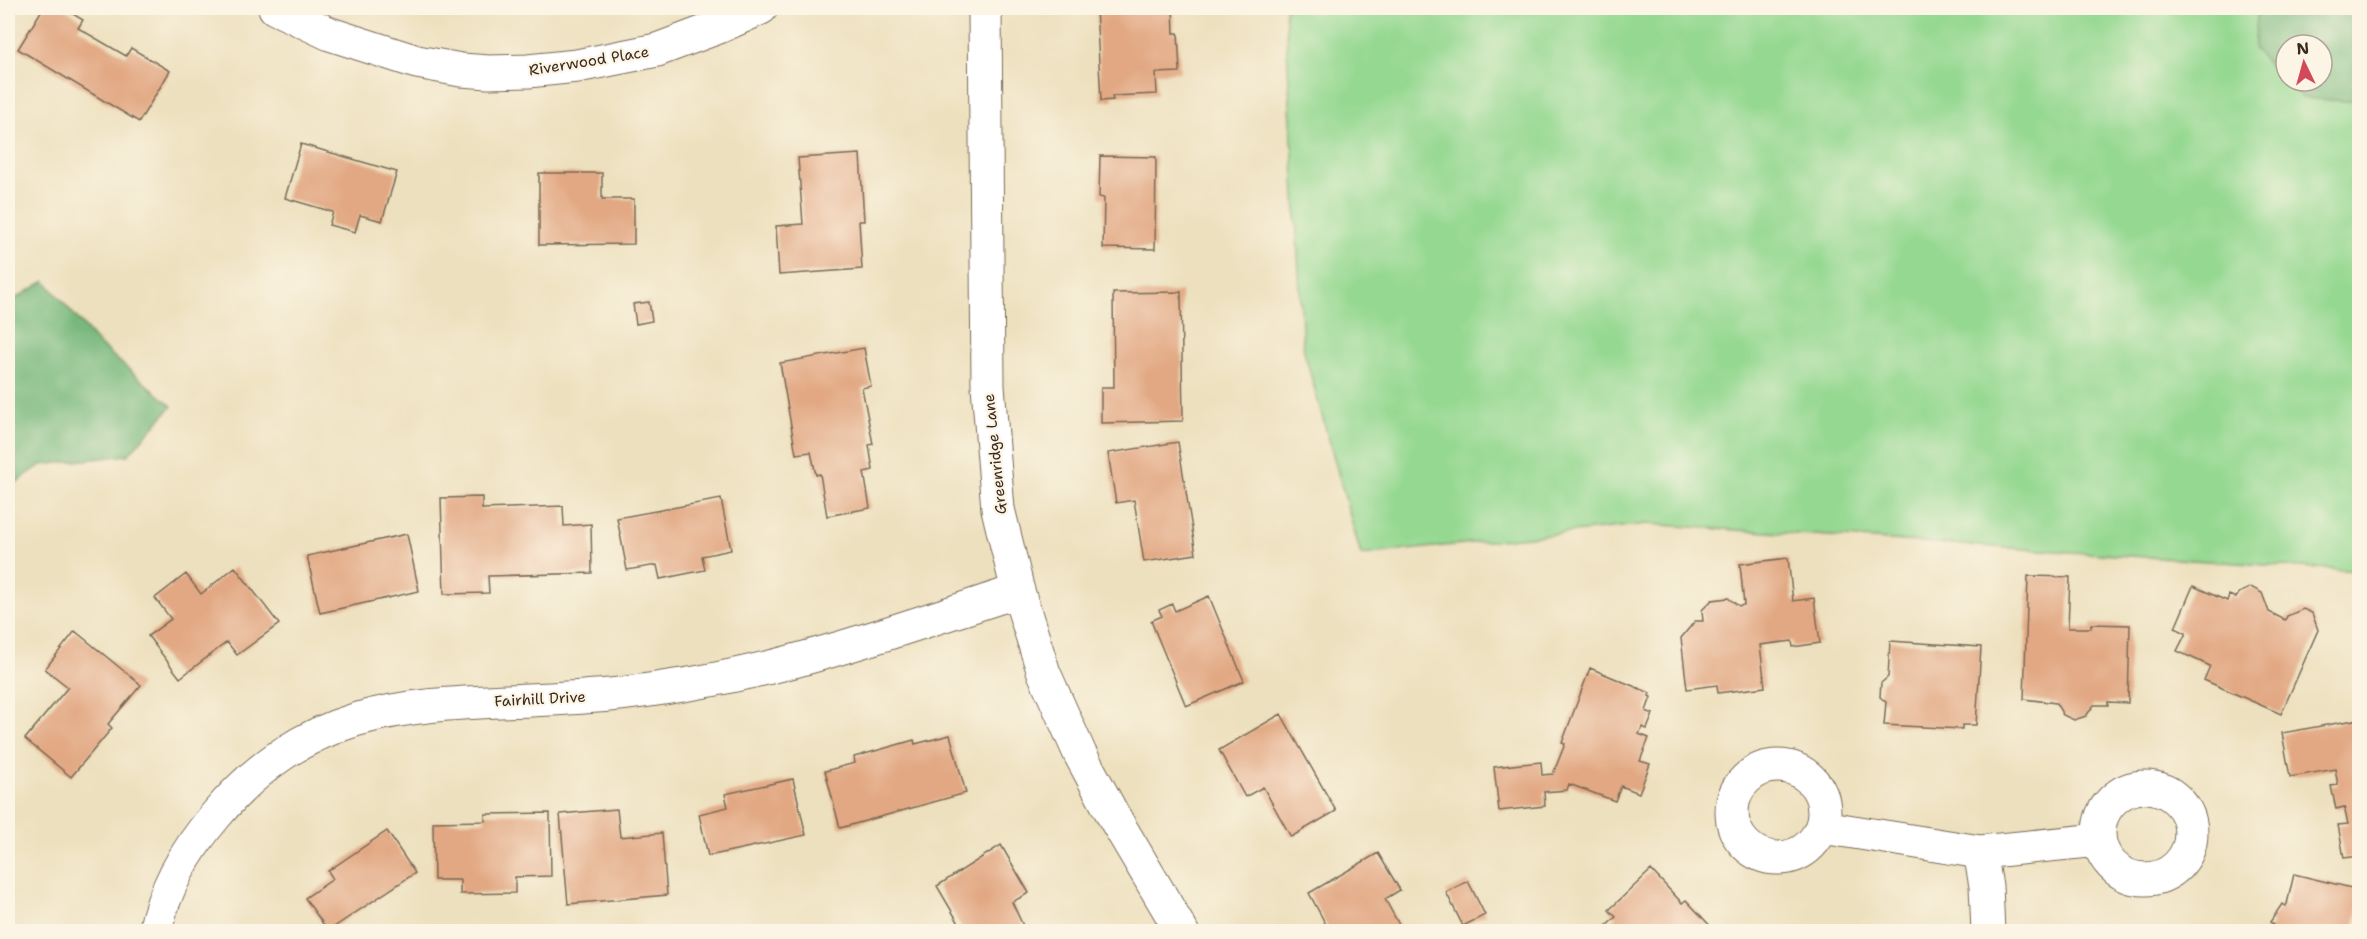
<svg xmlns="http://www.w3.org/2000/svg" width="2367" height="939" viewBox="0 0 2367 939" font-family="'Shantell Sans',sans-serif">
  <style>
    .green { fill: #94d891; stroke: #688158; stroke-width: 1.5 }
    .forest { fill: #77b87b; stroke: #59714c; stroke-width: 1.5; fill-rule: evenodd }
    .building { fill: #e2a883 }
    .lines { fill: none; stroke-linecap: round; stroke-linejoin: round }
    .minor-casing { stroke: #796a56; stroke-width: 35 }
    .minor { stroke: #fff; stroke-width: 33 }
    .labels { text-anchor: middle; stroke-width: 4.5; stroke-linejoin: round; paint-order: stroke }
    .street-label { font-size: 15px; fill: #3b2a1e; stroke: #fcf5e5 }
  </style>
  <rect width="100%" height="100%" fill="#fcf5e5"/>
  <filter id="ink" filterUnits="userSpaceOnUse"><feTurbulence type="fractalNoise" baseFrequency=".0167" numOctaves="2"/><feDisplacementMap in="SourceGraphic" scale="12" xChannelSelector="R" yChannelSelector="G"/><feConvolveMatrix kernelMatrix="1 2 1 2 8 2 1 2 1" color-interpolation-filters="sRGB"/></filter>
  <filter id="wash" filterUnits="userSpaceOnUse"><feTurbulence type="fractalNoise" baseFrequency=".008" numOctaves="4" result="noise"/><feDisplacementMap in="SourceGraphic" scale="24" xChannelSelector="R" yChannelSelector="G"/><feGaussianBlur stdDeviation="1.35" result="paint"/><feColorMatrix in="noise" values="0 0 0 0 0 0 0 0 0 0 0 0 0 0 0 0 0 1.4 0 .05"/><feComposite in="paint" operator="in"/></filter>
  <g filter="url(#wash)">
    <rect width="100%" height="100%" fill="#ede0be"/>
    <path class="green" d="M 1285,8 L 2258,8 L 2255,49 L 2302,98 L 2359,102 L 2359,571 L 1647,524 L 1361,555 L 1303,347 Z"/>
    <path class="forest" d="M 2258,8 L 2359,8 L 2359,102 L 2302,98 L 2254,49 ZM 2286,45 L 2322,45 L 2322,81 L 2286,81 Z
      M 45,281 L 100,345 L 172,406 L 128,455 L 41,465 L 8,488 L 8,303 Z"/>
    <g id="blocks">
      <path class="building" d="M 43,8 L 63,8 L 83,20 L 78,28 L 126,56 L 131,48 L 170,71 L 139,122 L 18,49 Z
        M 1096,8 L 1173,8 L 1174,33 L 1178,33 L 1180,72 L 1156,73 L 1157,94 L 1112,96 L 1113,100 L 1101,101 Z
        M 301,144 L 397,172 L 382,221 L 360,215 L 355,232 L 329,225 L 333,212 L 285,198 Z
        M 860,154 L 864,221 L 859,221 L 862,269 L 779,275 L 776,226 L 803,224 L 798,158 Z
        M 1100,156 L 1156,157 L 1155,249 L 1103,248 L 1104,198 L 1099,197 Z
        M 539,173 L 602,173 L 602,199 L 634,199 L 634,244 L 539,245 Z
        M 1181,292 L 1183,421 L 1101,423 L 1101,387 L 1114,387 L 1113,293 Z
        M 649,302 L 652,321 L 636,324 L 633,304 Z
        M 864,348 L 871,386 L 862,388 L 873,444 L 869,445 L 873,470 L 864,472 L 870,508 L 827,516 L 820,474 L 816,475 L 811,452 L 796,454 L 780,363 Z
        M 1178,442 L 1196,554 L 1144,562 L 1134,500 L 1116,503 L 1108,453 Z
        M 482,497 L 482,509 L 563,506 L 564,526 L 591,524 L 592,573 L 488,576 L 489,593 L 444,594 L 441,498 Z
        M 721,499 L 731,550 L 702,556 L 705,570 L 660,579 L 657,565 L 627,570 L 617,518 Z
        M 407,534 L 419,591 L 320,613 L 307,556 Z
        M 1788,558 L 1793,601 L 1814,598 L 1820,643 L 1793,647 L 1792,641 L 1760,645 L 1765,687 L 1718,693 L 1717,685 L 1687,689 L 1681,638 L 1695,621 L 1703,621 L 1702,610 L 1712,600 L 1728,598 L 1739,606 L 1744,605 L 1740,564 Z
        M 235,567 L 279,624 L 237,655 L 227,642 L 180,678 L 148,636 L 171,619 L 155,598 L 186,574 L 201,594 Z
        M 2028,576 L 2070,577 L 2068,628 L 2091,628 L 2091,624 L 2130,625 L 2128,703 L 2108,702 L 2108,705 L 2094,705 L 2086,716 L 2074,720 L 2063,715 L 2056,703 L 2024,699 Z
        M 2193,586 L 2227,601 L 2229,595 L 2236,598 L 2239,593 L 2251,587 L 2262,593 L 2269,612 L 2285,620 L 2287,616 L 2303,609 L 2312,613 L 2318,630 L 2281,714 L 2204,680 L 2210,666 L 2177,651 L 2186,633 L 2175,628 Z
        M 1209,596 L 1244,681 L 1186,706 L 1151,621 L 1162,616 L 1159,610 L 1172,604 L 1175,611 Z
        M 75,631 L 141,685 L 108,724 L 112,728 L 71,777 L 25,739 L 68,687 L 45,669 Z
        M 1890,641 L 1981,647 L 1976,725 L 1962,725 L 1962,729 L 1884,725 L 1886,702 L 1880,697 L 1881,683 L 1888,677 Z
        M 1590,668 L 1650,693 L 1649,696 L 1651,697 L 1646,711 L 1653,714 L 1647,729 L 1642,727 L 1639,734 L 1649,738 L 1640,761 L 1650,764 L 1639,793 L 1621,786 L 1615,801 L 1569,784 L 1567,790 L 1544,792 L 1545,806 L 1499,811 L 1494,767 L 1541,762 L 1542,775 L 1553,774 L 1565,744 L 1562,743 Z
        M 1281,714 L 1336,811 L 1291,837 L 1263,787 L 1245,797 L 1219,750 Z
        M 2360,719 L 2360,856 L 2344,858 L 2338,825 L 2348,824 L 2344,807 L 2336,809 L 2331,786 L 2338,785 L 2335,769 L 2290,777 L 2282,733 Z
        M 950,735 L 966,793 L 840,828 L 825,771 L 855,763 L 854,757 L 914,740 L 915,744 Z
        M 793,779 L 806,835 L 708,856 L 699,814 L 728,807 L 725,794 Z
        M 617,809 L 620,837 L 662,833 L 667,895 L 568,904 L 560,814 Z
        M 550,813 L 551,876 L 515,877 L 515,893 L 460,894 L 460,880 L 434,880 L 433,822 L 485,821 L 485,814 Z
        M 387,831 L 415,873 L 328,931 L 305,898 L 333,879 L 328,871 Z
        M 1001,845 L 1029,893 L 1012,902 L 1026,932 L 964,932 L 937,886 Z
        M 1378,853 L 1400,890 L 1385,899 L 1403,932 L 1330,932 L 1309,893 Z
        M 1651,870 L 1682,903 L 1686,900 L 1716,932 L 1612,932 L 1606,926 L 1616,917 L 1609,910 Z
        M 2294,874 L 2360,890 L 2360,904 L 2354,928 L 2359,932 L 2264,932 L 2266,928 L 2269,930 L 2273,924 L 2270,922 L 2282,904 L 2285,906 L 2287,904 Z
        M 1468,881 L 1485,915 L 1463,926 L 1446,892 Z"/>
    </g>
  </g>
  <g filter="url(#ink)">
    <use href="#blocks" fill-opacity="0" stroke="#796a56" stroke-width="1.5"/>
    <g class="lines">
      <g class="minor-casing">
        <path id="minor" d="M 275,8 L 330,34 L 417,62 L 461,70 L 489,72 L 528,71 L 577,66 L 657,50 L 721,26 L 761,8
          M 985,8 L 988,386 L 998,509 L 1018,591 L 1044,673 L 1080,754 L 1114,817 L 1182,932
          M1732 812a46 46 0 1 1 92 0a46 46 0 1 1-92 0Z
          M2099 833a46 46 0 1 1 92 0a46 46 0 1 1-92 0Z
          M 1822,827 L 1980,852 L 2099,840
          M 1980,852 L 1986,886 L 1988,932
          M 155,932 C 164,887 187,849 216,815 C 326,684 445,709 597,696 C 629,694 663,688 695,683 C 805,664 912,625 1018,591"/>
      </g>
      <use href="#minor" class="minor"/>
    </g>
  </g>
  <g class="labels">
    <g class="street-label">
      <text transform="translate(589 61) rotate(-9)" y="5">Riverwood Place</text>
      <text transform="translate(995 454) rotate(-96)" y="5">Greenridge Lane</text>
      <text transform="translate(540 699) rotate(-3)" y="5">Fairhill Drive</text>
    </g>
  </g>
  <rect width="2367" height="939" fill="none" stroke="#fcf5e5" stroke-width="30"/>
  <g transform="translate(2304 63) rotate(355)"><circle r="28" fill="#fcf5e5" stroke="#afa495" stroke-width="1.5"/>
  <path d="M0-4.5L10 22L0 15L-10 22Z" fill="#d1495b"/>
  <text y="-9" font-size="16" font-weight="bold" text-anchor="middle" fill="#3b2a1e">N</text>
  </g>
</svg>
